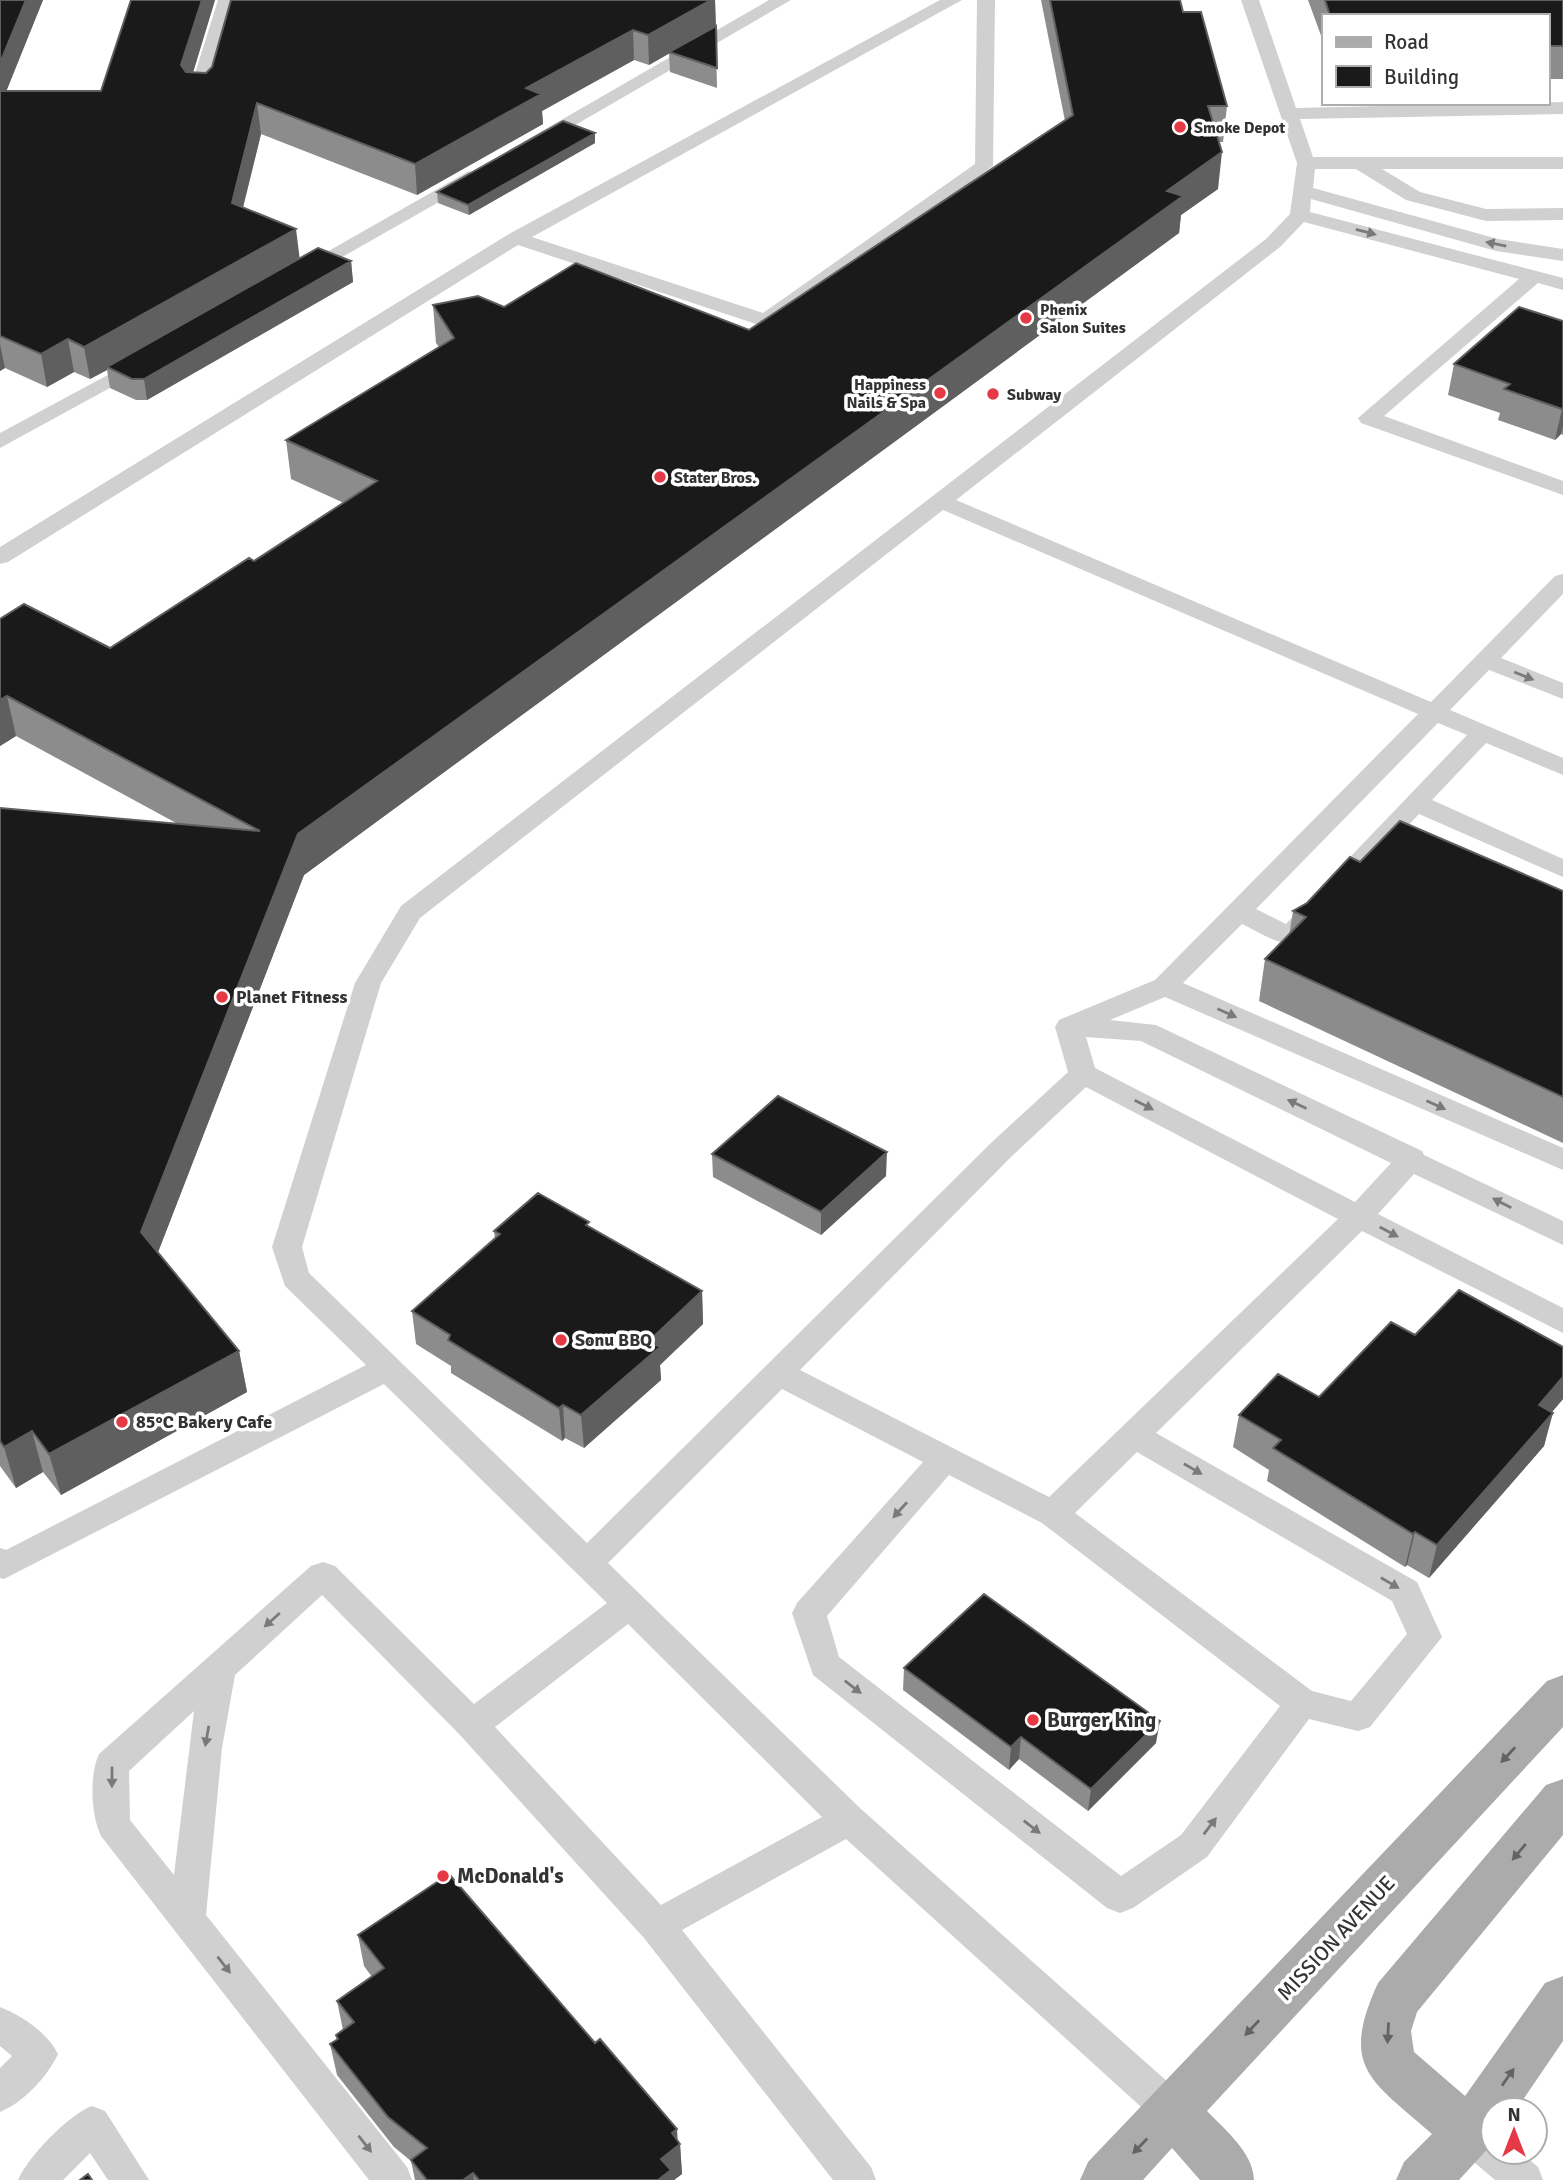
<svg xmlns="http://www.w3.org/2000/svg" width="1563" height="2180" viewBox="0 0 1563 2180" font-family="Signika,sans-serif">
  <style>
    .lines { fill: none; stroke-linecap: round; stroke-linejoin: round }
    .lane { fill: #d0d0d0; fill-rule: evenodd }
    .street { fill: #d0d0d0; fill-rule: evenodd }
    .primary { fill: #ababab; fill-rule: evenodd }
    .wall { fill: #8c8c8c }
    .shaded-wall { fill: #5f5f5f }
    .building { fill: #1a1a1a; stroke: #5f5f5f; stroke-width: 2 }
    .oneway { fill: #7a7a7a }
    .oneway2 { fill: #636363 }
    .poi-dot { fill: #e63946; stroke: #fff; stroke-width: 2.5 }
    .labels { text-anchor: middle; stroke-width: 7; stroke-linejoin: round; paint-order: stroke }
    .far-poi-label { font-size: 16px; font-weight: bold; fill: #333; stroke: #fff; text-anchor: start }
    .poi-label { font-size: 18px; font-weight: bold; fill: #333; stroke: #fff; text-anchor: start }
    .near-poi-label { font-size: 21px; font-weight: bold; fill: #333; stroke: #fff; text-anchor: start }
    .near-street-label { font-size: 21px; fill: #333; stroke: #fff }
  </style>
  <rect width="100%" height="100%" fill="#fff"/>
  <g class="lines">
    <path class="lane" d="M 769,0 L 791,0 L 539,146 L 525,146 L 523,142 Z
      M 940,0 L 962,0 L 532,237 L 763,313 L 975,164 L 977,0 L 995,0 L 993,166 L 773,325 L 759,325 L 518,245 L 8,562 L 0,564 L 0,547 L 509,234 Z
      M 1241,0 L 1259,0 L 1296,108 L 1563,102 L 1563,114 L 1300,119 L 1313,157 L 1563,157 L 1563,169 L 1382,169 L 1420,192 L 1486,209 L 1563,208 L 1563,220 L 1486,221 L 1406,200 L 1356,169 L 1315,169 L 1313,188 L 1498,239 L 1563,249 L 1563,261 L 1496,251 L 1311,199 L 1310,212 L 1563,278 L 1563,290 L 1538,283 L 1384,416 L 1563,481 L 1563,495 L 1361,423 L 1358,418 L 1519,279 L 1304,222 L 1280,247 L 956,500 L 1431,702 L 1555,576 L 1563,574 L 1563,594 L 1501,658 L 1563,683 L 1563,699 L 1489,670 L 1450,710 L 1563,758 L 1563,775 L 1486,743 L 1432,800 L 1563,859 L 1563,877 L 1419,814 L 1298,942 C 1279,947 1259,932 1242,924 L 1183,983 L 1563,1148 L 1563,1170 L 1165,997 L 1110,1020 L 1156,1025 L 1422,1151 L 1424,1155 L 1563,1221 L 1563,1245 L 1414,1174 L 1378,1214 L 1563,1308 L 1563,1333 L 1362,1231 L 1156,1433 L 1417,1582 L 1442,1637 L 1370,1727 L 1358,1731 L 1309,1719 L 1207,1857 L 1133,1908 L 1120,1913 L 1107,1908 L 813,1675 L 792,1613 L 797,1603 L 923,1462 L 782,1389 L 608,1563 L 861,1809 L 1187,2099 L 1193,2112 L 1187,2125 L 1174,2130 L 1161,2125 L 846,1839 L 682,1930 L 871,2167 L 876,2180 L 833,2180 L 644,1938 L 460,1735 L 322,1595 L 235,1675 L 222,1748 L 206,1915 L 407,2167 L 412,2180 L 369,2180 L 101,1836 C 91,1816 89,1775 99,1754 L 311,1566 L 323,1562 L 335,1566 L 474,1704 L 607,1603 L 384,1384 L 4,1579 L 0,1578 L 0,1548 L 6,1550 L 366,1365 L 285,1286 L 272,1247 L 355,983 L 401,906 L 1266,239 L 1290,214 L 1297,163 ZM 943,510 L 1418,714 L 1155,980 L 1059,1020 L 1055,1027 L 1068,1072 L 992,1142 L 587,1543 L 309,1273 L 302,1247 L 381,983 L 420,918 ZM 1438,723 L 1467,735 L 1286,924 L 1256,909 ZM 1086,1037 L 1141,1041 L 1391,1163 L 1355,1202 L 1095,1068 ZM 1086,1087 L 1338,1219 L 1049,1497 L 800,1370 L 1012,1156 ZM 1137,1452 L 1392,1601 L 1407,1634 L 1351,1701 L 1312,1691 L 1075,1513 ZM 949,1475 L 1042,1523 L 1280,1706 L 1181,1835 L 1121,1876 L 839,1657 L 827,1616 ZM 628,1624 L 822,1817 L 661,1905 L 495,1727 ZM 194,1711 L 174,1875 L 130,1820 L 129,1771 Z
      M 469,171 L 479,177 L 476,181 L 307,277 L 293,277 L 290,273 Z
      M 143,356 L 150,358 L 153,362 L 150,366 L 0,448 L 0,433 Z
      M 0,2007 C 21,2015 48,2033 58,2054 C 48,2076 23,2103 0,2112 L 0,2068 L 12,2056 L 0,2046 Z
      M 92,2106 L 105,2111 L 149,2180 L 108,2180 L 90,2153 L 63,2180 L 18,2180 C 28,2157 68,2115 92,2106 Z
      M 1469,2115 L 1493,2129 L 1493,2152 L 1520,2152 L 1538,2167 L 1543,2180 L 1495,2180 L 1455,2146 L 1450,2133 L 1455,2120 Z"/>
    <path class="street" d="M 218,0 L 242,0 L 214,96 L 210,101 L 192,101 L 188,96 Z"/>
    <path class="primary" d="M 1563,1675 L 1563,1727 L 1207,2111 C 1225,2130 1253,2152 1254,2180 L 1200,2180 L 1172,2148 L 1143,2180 L 1080,2180 L 1088,2162 L 1547,1681 Z
      M 1563,1779 L 1563,1835 L 1417,2012 L 1411,2031 L 1414,2052 L 1465,2096 L 1545,1983 L 1563,1976 L 1563,2041 L 1516,2110 L 1493,2110 L 1493,2143 L 1459,2180 L 1396,2180 L 1404,2162 L 1432,2134 C 1371,2080 1339,2068 1378,1983 L 1546,1785 Z"/>
  </g>
  <path class="wall" d="M 0,0 L 43,0 L 6,91 L 101,91 L 131,0 L 215,0 L 193,73 L 206,73 L 715,0 L 717,88 L 670,72 L 669,53 L 649,65 L 634,60 L 542,111 L 543,124 L 417,195 L 261,134 L 243,208 L 300,259 L 351,261 L 353,282 L 147,400 L 136,400 L 110,388 L 107,370 L 90,379 L 74,372 L 47,387 L 5,368 L 0,371 Z
    M 1041,0 L 1180,0 L 1183,12 L 1227,106 L 1223,142 L 1219,142 L 1218,189 L 1181,215 L 1179,233 L 304,875 L 158,1252 L 239,1351 L 247,1392 L 61,1495 L 43,1472 L 16,1488 L 0,1466 L 0,808 L 178,824 L 16,736 L 0,746 L 0,619 L 110,648 L 254,561 L 344,503 L 291,479 L 286,440 L 439,347 L 436,343 L 433,305 L 504,307 L 749,330 L 1065,121 Z
    M 1308,0 L 1563,0 L 1563,79 L 1547,79 L 1547,16 L 1323,16 L 1323,41 Z
    M 595,133 L 595,143 L 469,215 L 438,203 L 437,192 Z
    M 1563,321 L 1563,435 L 1561,434 L 1555,440 L 1498,420 L 1500,413 L 1448,395 L 1454,364 Z
    M 1360,862 L 1563,891 L 1563,1143 L 1259,1001 L 1265,959 L 1289,936 L 1293,911 L 1307,903 Z
    M 712,1154 L 886,1176 L 821,1235 L 713,1177 Z
    M 589,1226 L 702,1291 L 703,1324 L 660,1365 L 661,1380 L 584,1448 L 565,1438 L 562,1441 L 451,1373 L 451,1366 L 416,1344 L 412,1311 L 495,1239 L 494,1231 Z
    M 1415,1335 L 1563,1399 L 1552,1412 L 1544,1446 L 1429,1578 L 1407,1565 L 1405,1567 L 1267,1481 L 1269,1470 L 1233,1447 L 1239,1415 L 1319,1397 Z
    M 904,1668 L 1156,1743 L 1088,1811 L 1019,1759 L 1009,1770 L 903,1690 Z
    M 358,1935 L 595,2043 L 677,2129 L 677,2141 L 680,2144 L 682,2174 L 674,2180 L 415,2180 L 411,2161 L 394,2147 L 337,2075 L 330,2044 L 337,2040 L 336,2035 L 343,2030 L 337,2001 L 372,1977 L 364,1966 Z"/>
  <path class="shaded-wall" d="M 26,0 L 43,0 L 0,107 L 0,63 Z
    M 202,0 L 215,0 L 186,95 L 181,65 Z
    M 711,0 L 715,0 L 716,27 L 649,65 L 648,35 Z
    M 633,30 L 634,60 L 542,111 L 543,124 L 417,195 L 415,164 L 526,88 Z
    M 257,103 L 261,134 L 236,235 L 232,203 Z
    M 595,133 L 595,143 L 469,215 L 468,205 Z
    M 1222,152 L 1218,189 L 1181,215 L 1179,233 L 304,875 L 150,1273 L 141,1232 L 298,834 L 1167,191 Z
    M 296,229 L 300,261 L 107,367 L 107,370 L 90,379 L 84,347 Z
    M 351,261 L 353,282 L 147,400 L 144,379 Z
    M 68,339 L 74,372 L 47,387 L 41,354 Z
    M 0,344 L 5,368 L 0,371 Z
    M 1563,408 L 1563,426 L 1561,434 L 1555,440 L 1562,409 Z
    M 7,696 L 16,736 L 0,746 L 0,700 Z
    M 887,1152 L 886,1176 L 821,1235 L 821,1212 Z
    M 702,1291 L 703,1324 L 660,1365 L 661,1380 L 584,1448 L 581,1415 L 649,1341 Z
    M 239,1351 L 247,1392 L 61,1495 L 49,1454 Z
    M 1563,1377 L 1563,1399 L 1530,1438 L 1539,1405 Z
    M 563,1405 L 565,1438 L 562,1441 L 559,1408 Z
    M 1553,1413 L 1544,1446 L 1429,1578 L 1437,1545 Z
    M 32,1431 L 43,1472 L 16,1488 L 4,1447 Z
    M 1415,1532 L 1407,1565 L 1405,1567 L 1413,1534 Z
    M 1160,1721 L 1156,1743 L 1088,1811 L 1091,1789 Z
    M 1021,1737 L 1019,1759 L 1009,1770 L 1011,1747 Z
    M 677,2129 L 678,2146 L 680,2144 L 682,2174 L 674,2180 L 658,2180 L 661,2159 L 672,2133 Z
    M 473,2173 L 474,2180 L 463,2180 Z"/>
  <path class="building" d="M 0,0 L 26,0 L 0,63 Z
    M 131,0 L 202,0 L 181,65 L 186,72 L 206,73 L 212,67 L 231,0 L 711,0 L 648,35 L 633,30 L 526,88 L 541,94 L 415,164 L 257,103 L 232,203 L 296,229 L 84,347 L 68,339 L 41,354 L 0,336 L 0,91 L 101,91 Z
    M 1050,0 L 1180,0 L 1183,12 L 1201,12 L 1227,106 L 1208,106 L 1222,152 L 1167,191 L 1183,196 L 298,834 L 141,1232 L 239,1351 L 49,1454 L 32,1431 L 4,1447 L 0,1441 L 0,808 L 260,831 L 7,696 L 0,700 L 0,619 L 24,604 L 110,648 L 249,558 L 254,561 L 377,481 L 286,440 L 454,338 L 433,305 L 478,296 L 504,307 L 576,263 L 749,330 L 1073,115 Z
    M 1325,0 L 1563,0 L 1563,46 L 1547,46 L 1547,16 L 1330,16 Z
    M 716,26 L 717,68 L 669,52 Z
    M 563,121 L 595,133 L 468,205 L 437,192 Z
    M 318,248 L 351,261 L 144,379 L 132,379 L 107,367 Z
    M 1519,307 L 1563,321 L 1563,408 L 1562,409 L 1504,389 L 1510,384 L 1454,364 Z
    M 1400,821 L 1563,891 L 1563,1097 L 1265,959 L 1306,917 L 1293,911 L 1307,903 L 1350,857 L 1360,862 Z
    M 778,1096 L 887,1152 L 821,1212 L 712,1154 Z
    M 538,1193 L 589,1222 L 586,1225 L 702,1291 L 649,1341 L 660,1347 L 581,1415 L 563,1405 L 559,1408 L 448,1340 L 450,1335 L 412,1311 L 500,1234 L 494,1231 Z
    M 1459,1290 L 1563,1347 L 1563,1377 L 1539,1405 L 1553,1413 L 1437,1545 L 1415,1532 L 1413,1534 L 1273,1448 L 1281,1440 L 1239,1415 L 1278,1374 L 1319,1397 L 1391,1322 L 1415,1335 Z
    M 984,1594 L 1160,1721 L 1091,1789 L 1021,1737 L 1011,1747 L 904,1668 Z
    M 449,1874 L 595,2043 L 600,2039 L 677,2129 L 672,2133 L 680,2144 L 661,2159 L 671,2170 L 658,2180 L 479,2180 L 473,2173 L 463,2180 L 427,2180 L 411,2160 L 427,2148 L 388,2117 L 330,2044 L 338,2039 L 336,2035 L 354,2022 L 337,2001 L 384,1968 L 358,1935 Z
    M 88,2174 L 92,2180 L 80,2180 Z"/>
  <defs><path id="oneway-solid" d="M-6-.8H1V-3.2L6.5 0L1 3.2V.8H-6Z" transform="scale(1.75)"/></defs>
  <g class="oneway">
    <use href="#oneway-solid" transform="translate(1366 232) rotate(15)"/>
    <use href="#oneway-solid" transform="translate(1496 244) rotate(-168)"/>
    <use href="#oneway-solid" transform="translate(1524 676) rotate(22)"/>
    <use href="#oneway-solid" transform="translate(1227 1013) rotate(24)"/>
    <use href="#oneway-solid" transform="translate(1297 1104) rotate(-155)"/>
    <use href="#oneway-solid" transform="translate(1144 1105) rotate(27)"/>
    <use href="#oneway-solid" transform="translate(1436 1105) rotate(24)"/>
    <use href="#oneway-solid" transform="translate(1502 1203) rotate(-153)"/>
    <use href="#oneway-solid" transform="translate(1389 1232) rotate(28)"/>
    <use href="#oneway-solid" transform="translate(1193 1469) rotate(30)"/>
    <use href="#oneway-solid" transform="translate(900 1510) rotate(132)"/>
    <use href="#oneway-solid" transform="translate(1390 1583) rotate(30)"/>
    <use href="#oneway-solid" transform="translate(272 1620) rotate(138)"/>
    <use href="#oneway-solid" transform="translate(853 1687) rotate(38)"/>
    <use href="#oneway-solid" transform="translate(207 1736) rotate(100)"/>
    <use href="#oneway-solid" transform="translate(112 1777) rotate(90)"/>
    <use href="#oneway-solid" transform="translate(1210 1826) rotate(-53)"/>
    <use href="#oneway-solid" transform="translate(1032 1827) rotate(38)"/>
    <use href="#oneway-solid" transform="translate(224 1965) rotate(52)"/>
    <use href="#oneway-solid" transform="translate(365 2144) rotate(52)"/>
  </g>
  <g class="oneway2">
    <use href="#oneway-solid" transform="translate(1508 1755) rotate(133)"/>
    <use href="#oneway-solid" transform="translate(1519 1852) rotate(130)"/>
    <use href="#oneway-solid" transform="translate(1252 2028) rotate(133)"/>
    <use href="#oneway-solid" transform="translate(1388 2033) rotate(93)"/>
    <use href="#oneway-solid" transform="translate(1508 2077) rotate(-55)"/>
    <use href="#oneway-solid" transform="translate(1140 2146) rotate(134)"/>
  </g>
  <g class="poi-dot">
    <circle cx="1180" cy="127" r="7"/>
    <circle cx="1026" cy="318" r="7"/>
    <circle cx="940" cy="393" r="7"/>
    <circle cx="993" cy="394" r="7"/>
    <circle cx="660" cy="477" r="7"/>
    <circle cx="222" cy="997" r="7"/>
    <circle cx="561" cy="1340" r="7"/>
    <circle cx="122" cy="1422" r="7"/>
    <circle cx="1033" cy="1720" r="7"/>
    <circle cx="443" cy="1876" r="7"/>
  </g>
  <g class="labels">
    <g class="far-poi-label">
      <text x="1194" y="133">Smoke Depot</text>
      <text x="1040" y="315">Phenix<tspan x="1040" dy="18">Salon Suites</tspan></text>
      <text x="926" y="390" text-anchor="end">Happiness<tspan x="926" dy="18">Nails &amp; Spa</tspan></text>
      <text x="1007" y="400">Subway</text>
      <text x="674" y="483">Stater Bros.</text>
    </g>
    <g class="poi-label">
      <text x="236" y="1003">Planet Fitness</text>
      <text x="575" y="1346">Sonu BBQ</text>
      <text x="136" y="1428">85°C Bakery Cafe</text>
    </g>
    <g class="near-poi-label">
      <text x="1047" y="1727">Burger King</text>
      <text x="457" y="1883">McDonald's</text>
    </g>
    <g class="near-street-label">
      <text transform="translate(1336 1938) rotate(-47)" y="7">MISSION AVENUE</text>
    </g>
  </g>
  <rect x="1322" y="14" width="228" height="91" fill="#ffffff" stroke="#adadad" stroke-width="2"/>
  <rect x="1336" y="37" width="35" height="10" fill="#ababab" stroke="#adadad" stroke-width="2"/>
  <text x="1384" y="49" font-size="21" fill="#333333">Road</text>
  <rect x="1336" y="66" width="35" height="21" fill="#1a1a1a" stroke="#adadad" stroke-width="2"/>
  <text x="1384" y="84" font-size="21" fill="#333333">Building</text>
  <g transform="translate(1514 2131)"><circle r="33" fill="#ffffff" stroke="#adadad" stroke-width="2"/>
  <path d="M0-5L12 26L0 18L-12 26Z" fill="#e63946"/>
  <text y="-10" font-size="19" font-weight="bold" text-anchor="middle" fill="#333333">N</text>
  </g>
</svg>
